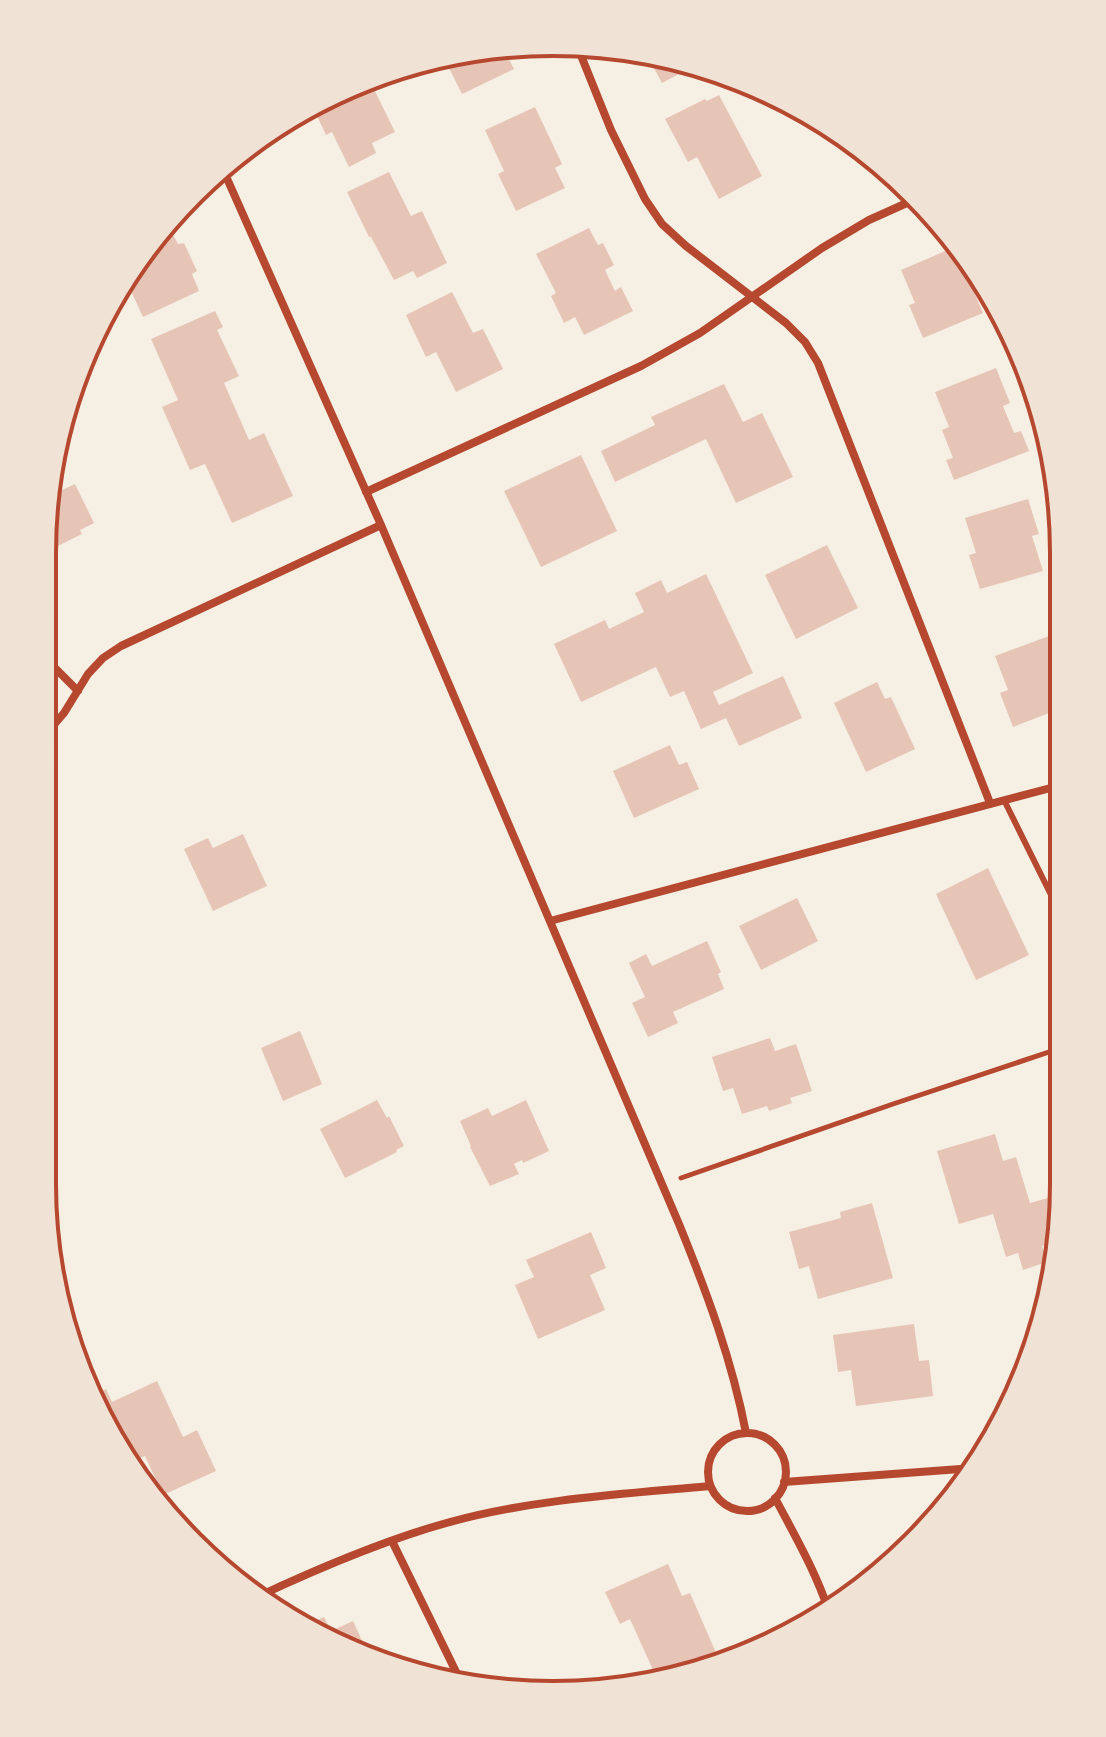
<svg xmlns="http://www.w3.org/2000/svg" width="1106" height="1737" viewBox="0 0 1106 1737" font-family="'Sofia Sans Condensed',sans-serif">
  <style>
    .building { fill: #e6c5b7 }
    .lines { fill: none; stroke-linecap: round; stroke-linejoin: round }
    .path { stroke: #b5482f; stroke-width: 5 }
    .service { stroke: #b5482f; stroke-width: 6 }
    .minor { stroke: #b5482f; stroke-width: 8 }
    .rim { fill: none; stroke: #b5482f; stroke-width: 4 }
  </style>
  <rect width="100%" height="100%" fill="#f6efe4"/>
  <path class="building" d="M 487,46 L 499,47 L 501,51 L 504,50 L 514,69 L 462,94 L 445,60 Z
    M 648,57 L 686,60 L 696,65 L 662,83 Z
    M 373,87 L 395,132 L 372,143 L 376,153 L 349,167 L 332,132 L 326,135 L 317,116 L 311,119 L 305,108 L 356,90 L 358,94 Z
    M 719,95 L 762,176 L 719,199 L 697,157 L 688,162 L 665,119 L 705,99 L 707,101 Z
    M 535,107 L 562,164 L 555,168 L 565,188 L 516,211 L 498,174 L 504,171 L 485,130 Z
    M 389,172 L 411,216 L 422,211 L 447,263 L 417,278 L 413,271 L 394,280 L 371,237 L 369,237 L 347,192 Z
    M 589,228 L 598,245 L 603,243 L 614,265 L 605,270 L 615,291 L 621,287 L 633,311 L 584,335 L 575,317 L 564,323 L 551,296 L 556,293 L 536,254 Z
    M 170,229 L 178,244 L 184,243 L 197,271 L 192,274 L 199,291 L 143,317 L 126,280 L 148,242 L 156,235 Z
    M 957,246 L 970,264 L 975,278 L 969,280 L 983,313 L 923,338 L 909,305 L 915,303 L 901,270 Z
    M 452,292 L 473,333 L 483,329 L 503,369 L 456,392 L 436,352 L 426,357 L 406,315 Z
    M 215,311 L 223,327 L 217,330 L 239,376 L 224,383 L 249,440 L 264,433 L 293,496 L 232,523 L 205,464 L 190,470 L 162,407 L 178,400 L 151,339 Z
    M 996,368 L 1010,403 L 1003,406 L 1014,433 L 1021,431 L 1029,451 L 954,480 L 946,460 L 953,458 L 942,430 L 949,427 L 935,392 Z
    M 724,384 L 743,422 L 762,413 L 793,477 L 736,503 L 706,439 L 615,482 L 601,451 L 655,425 L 651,417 Z
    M 581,455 L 617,531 L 541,567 L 504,491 Z
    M 75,484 L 94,523 L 80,530 L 82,534 L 46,552 L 46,492 L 59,486 L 60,491 Z
    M 1028,499 L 1039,534 L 1032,536 L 1043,571 L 980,589 L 969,555 L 976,553 L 965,518 Z
    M 827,545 L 858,608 L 796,639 L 765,575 Z
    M 706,574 L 753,673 L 713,692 L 719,705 L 783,676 L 802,718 L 739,746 L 726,718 L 701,729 L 684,691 L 670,697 L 656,667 L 581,702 L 554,644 L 605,620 L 609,629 L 644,612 L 635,593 L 661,580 L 667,593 Z
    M 1060,632 L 1062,638 L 1062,708 L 1013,727 L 1000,693 L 1008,690 L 995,656 Z
    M 877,682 L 885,699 L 891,697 L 915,749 L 866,772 L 834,703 Z
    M 670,745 L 679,765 L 687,762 L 699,789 L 634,818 L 613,771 Z
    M 243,834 L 267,886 L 213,911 L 184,849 L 208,838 L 213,848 Z
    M 988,868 L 1029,955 L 976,980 L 936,894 Z
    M 797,898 L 818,941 L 761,970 L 739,926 Z
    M 707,941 L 721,972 L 718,974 L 724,989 L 673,1012 L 678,1023 L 648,1037 L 632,1003 L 645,997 L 629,963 L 646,954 L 652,966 Z
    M 300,1031 L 322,1084 L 283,1101 L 261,1048 Z
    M 770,1038 L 775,1051 L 796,1044 L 812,1091 L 790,1098 L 792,1103 L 769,1111 L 767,1106 L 742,1114 L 733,1088 L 723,1091 L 712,1057 Z
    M 377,1100 L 387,1118 L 389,1116 L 404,1146 L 396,1150 L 397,1152 L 345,1178 L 320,1129 Z
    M 526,1100 L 549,1151 L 523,1163 L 522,1160 L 514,1164 L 519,1174 L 490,1186 L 470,1147 L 471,1146 L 460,1121 L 488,1108 L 492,1116 Z
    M 995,1134 L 1003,1161 L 1016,1157 L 1030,1203 L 1051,1197 L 1060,1225 L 1060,1241 L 1042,1246 L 1047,1262 L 1023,1270 L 1018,1253 L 1006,1257 L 993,1214 L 959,1224 L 937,1151 Z
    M 872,1203 L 893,1278 L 818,1299 L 809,1266 L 799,1269 L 789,1232 L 841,1218 L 840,1212 Z
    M 591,1232 L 606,1268 L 590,1275 L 605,1310 L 538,1339 L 515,1285 L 534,1277 L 526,1260 Z
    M 914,1324 L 919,1361 L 929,1360 L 933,1396 L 856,1406 L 851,1370 L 838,1372 L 833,1335 Z
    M 157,1381 L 183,1437 L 197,1430 L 216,1471 L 163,1495 L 145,1456 L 126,1464 L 93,1396 L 106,1389 L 112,1402 Z
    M 668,1564 L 682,1596 L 690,1593 L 720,1662 L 686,1677 L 658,1681 L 630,1619 L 620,1624 L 605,1592 Z
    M 305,1612 L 310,1623 L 324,1617 L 331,1631 L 353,1621 L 370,1658 L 295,1617 Z"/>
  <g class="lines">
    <path class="path" d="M 681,1178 L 893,1104 L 1061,1048"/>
    <path class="service" d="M 1004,800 L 1061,915"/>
    <path class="minor" d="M 580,53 L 611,130 L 645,199 L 662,224 L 686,246 L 786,323 L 805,342 L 818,363 L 990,803
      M 225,174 L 381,525 L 679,1224 C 707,1293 732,1360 746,1433
      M 366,492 L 641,366 L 700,333 L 822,248 L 869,220 L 918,198
      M 45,658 L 78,691
      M 45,735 L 64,713 L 88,674 L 103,658 L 121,646 L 381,525
      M 550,921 L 1062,785
      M708 1472a39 39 0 1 1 78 0a39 39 0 1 1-78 0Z
      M 784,1482 L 974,1468
      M 775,1498 C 795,1536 816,1572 829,1612
      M 392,1541 L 460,1680
      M 257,1597 C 319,1568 384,1540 450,1522 C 534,1499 624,1494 710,1486"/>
  </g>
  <path d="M0 0H1106V1737H0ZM553 56H553A497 497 0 0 1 1050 553V1184A497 497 0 0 1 553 1681H553A497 497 0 0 1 56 1184V553A497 497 0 0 1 553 56Z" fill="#f1e2d6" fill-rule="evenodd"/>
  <path class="rim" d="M553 56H553A497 497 0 0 1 1050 553V1184A497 497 0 0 1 553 1681H553A497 497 0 0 1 56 1184V553A497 497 0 0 1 553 56Z"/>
</svg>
